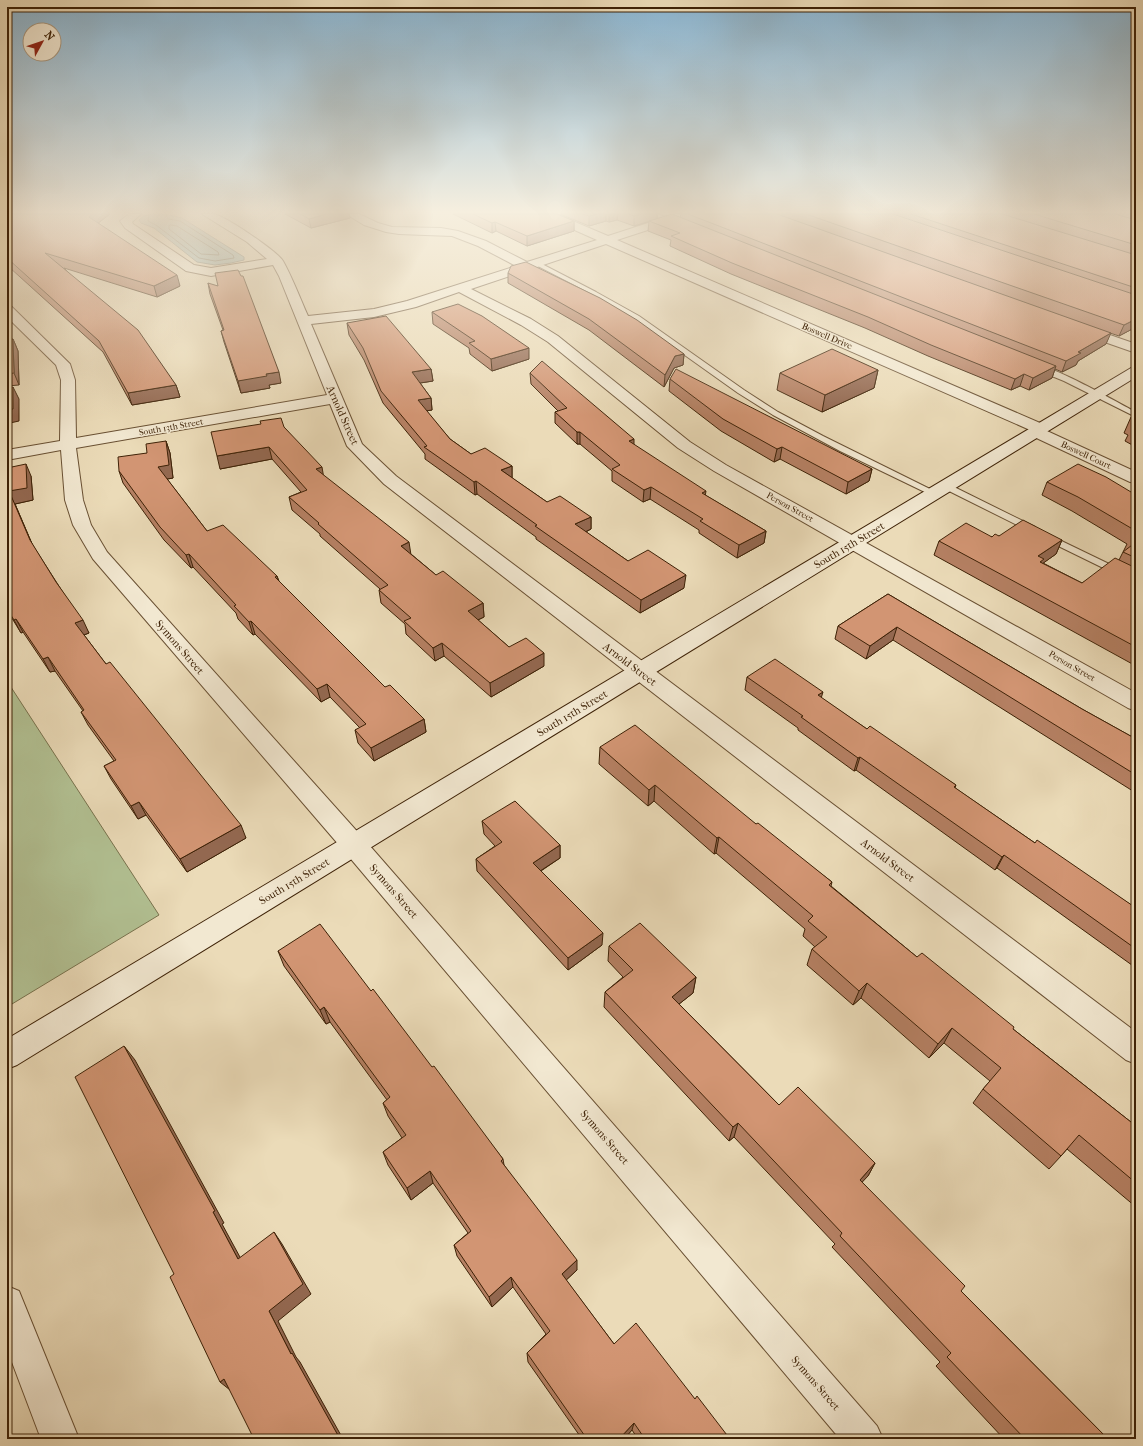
<svg xmlns="http://www.w3.org/2000/svg" width="1143" height="1446" viewBox="0 0 1143 1446" font-family="'IM FELL French Canon',serif">
  <style>
    .green { fill: #b2c193; stroke: #78724d }
    .water { fill: #9bb9b7; stroke: #767d71 }
    .lines { fill: none; stroke-linecap: round; stroke-linejoin: round }
    .shore { stroke: #6c6e5f; stroke-width: 1 }
    .lane-casing { stroke: #695033; stroke-width: 2 }
    .street-casing { stroke: #695033; stroke-width: 2 }
    .secondary-casing { stroke: #3e2207; stroke-width: 2 }
    .lane { fill: #f2e8d1; fill-rule: evenodd }
    .street { fill: #f2e8d1; fill-rule: evenodd }
    .secondary { fill: #f2e8d1; fill-rule: evenodd }
    .wall { fill: #b58063; stroke: #3e2207 }
    .shaded-wall { fill: #936850; stroke: #3e2207 }
    .building { fill: #d29573; stroke: #3e2207 }
    .labels { text-anchor: middle; stroke-width: 3; stroke-linejoin: round; paint-order: stroke }
    .far-street-label { font-size: 9px; fill: #3e2207; stroke: #f2e8d1 }
    .street-label { font-size: 11px; fill: #3e2207; stroke: #f2e8d1 }
  </style>
  <rect width="100%" height="100%" fill="#ebdbb8"/>
  <filter id="stains"><feTurbulence type="fractalNoise" baseFrequency=".005" numOctaves="4"/><feColorMatrix values="0 0 0 0 .2 0 0 0 0 .09 0 0 0 0 .02 0 0 0 .5 -.17"/></filter>
  <radialGradient id="worn" r=".72"><stop offset=".6" stop-color="#630" stop-opacity="0"/><stop offset="1" stop-color="#630" stop-opacity=".3"/></radialGradient>
  <path class="green" d="M 7,681 L 159,915 L 7,1007 Z"/>
  <path class="water" d="M 152,214 L 165,214 L 182,218 L 244,257 L 244,260 L 231,263 L 215,265 L 197,262 L 154,228 L 141,223 L 139,220 L 144,216 Z"/>
  <g class="lines">
    <path class="shore" d="M 149,214 L 148,221 L 156,225 L 199,258 L 215,261 L 234,258 L 233,255 L 180,221 L 168,219 L 166,214
      M 171,225 L 177,226 L 218,252 L 219,255 L 201,254 L 169,229 L 169,226 Z"/>
    <g class="lane-casing">
      <path id="lane" d="M 650,214 L 658,214 L 677,223 L 672,224 Z
        M 534,262 L 538,262 L 596,292 L 639,316 L 744,390 L 778,412 L 823,436 L 938,493 L 937,495 L 931,495 L 840,451 L 773,415 L 738,393 L 634,319 L 592,294 L 534,264 Z
        M 1037,366 C 1051,364 1120,404 1136,412 L 1136,417 L 1064,381 L 1037,370 Z
        M 946,483 L 1035,527 L 1036,529 L 1035,531 L 1029,531 L 943,488 L 942,486 Z
        M 1047,534 L 1136,577 L 1136,584 L 1044,539 L 1043,537 L 1044,535 Z"/>
    </g>
    <g class="street-casing">
      <path id="street" d="M 129,214 L 141,214 L 132,222 L 133,224 L 194,265 L 211,268 L 267,259 L 247,242 L 202,214 C 205,214 210,213 214,214 C 225,216 277,251 283,261 C 292,277 300,298 308,316 L 374,309 L 407,301 L 516,266 L 478,246 L 452,236 L 399,234 L 386,232 L 364,225 L 346,214 L 359,214 L 378,223 L 392,227 L 441,228 L 458,231 L 486,241 L 527,262 L 597,240 L 543,216 L 542,214 L 556,214 L 608,236 L 676,214 L 692,214 L 691,216 L 617,240 L 1047,426 L 1049,429 L 1047,431 L 1136,472 L 1136,483 L 1130,482 L 1030,435 L 1028,432 L 1030,430 L 606,244 L 471,289 L 531,319 L 558,336 L 690,442 L 726,465 L 1136,693 L 1136,711 L 1128,708 L 714,471 L 678,448 L 548,342 L 521,325 L 459,292 L 416,307 L 374,317 L 311,324 L 362,444 L 396,476 L 1136,1032 L 1136,1064 L 1126,1060 L 384,484 L 347,446 L 330,404 L 76,448 L 83,500 L 91,525 L 107,552 L 363,838 L 877,1426 L 883,1439 L 840,1439 L 345,852 L 93,559 L 73,525 L 65,500 L 61,450 L 7,460 L 7,450 L 60,441 L 61,380 L 56,365 L 7,317 L 7,306 L 12,307 L 70,364 L 75,380 L 76,438 L 327,395 L 279,276 L 273,265 L 211,276 L 186,271 L 125,228 L 120,221 Z
        M 1081,325 L 1136,344 L 1136,353 L 1076,332 L 1074,329 L 1076,326 Z
        M 7,1286 L 19,1291 L 79,1439 L 41,1439 L 7,1349 Z"/>
    </g>
    <g class="secondary-casing">
      <path id="secondary" d="M 1136,367 L 1136,377 L 17,1065 L 7,1069 L 7,1039 L 1131,368 Z"/>
    </g>
    <use href="#lane" class="lane"/>
    <use href="#street" class="street"/>
    <use href="#secondary" class="secondary"/>
  </g>
  <path class="wall" d="M 7,214 L 110,214 L 98,223 L 180,286 L 157,297 L 64,268 L 176,385 L 180,397 L 132,405 L 103,352 L 9,267 L 7,267 Z
    M 285,214 L 349,214 L 350,218 L 311,228 Z
    M 453,214 L 557,214 L 574,221 L 574,231 L 527,246 L 496,231 L 492,233 Z
    M 560,214 L 657,214 L 657,219 L 634,226 L 617,220 L 609,222 L 606,221 L 589,226 Z
    M 681,214 L 1136,214 L 1136,327 L 1119,336 L 1110,333 L 1106,344 L 1078,361 L 1076,365 L 1062,372 L 1055,369 L 1052,378 L 1029,390 L 1020,386 L 1011,390 L 928,356 L 865,328 L 731,274 L 670,246 L 671,240 L 648,231 L 649,221 L 680,218 Z
    M 508,273 L 684,354 L 683,365 L 674,368 L 664,387 L 589,330 L 508,283 Z
    M 208,283 L 281,383 L 269,385 L 270,388 L 241,393 L 224,342 L 221,331 L 223,330 L 210,294 Z
    M 432,312 L 529,359 L 492,371 L 470,354 L 469,348 L 433,324 Z
    M 347,323 L 431,369 L 433,381 L 420,383 L 431,398 L 432,410 L 426,411 L 450,439 L 471,454 L 512,466 L 512,478 L 547,502 L 591,517 L 591,529 L 586,532 L 628,561 L 684,588 L 640,613 L 536,539 L 536,537 L 477,494 L 475,495 L 425,459 L 425,454 L 383,403 L 364,360 L 349,335 Z
    M 13,339 L 18,351 L 19,385 L 7,386 L 7,341 Z
    M 878,370 L 874,388 L 822,412 L 777,390 L 780,373 Z
    M 530,373 L 705,495 L 766,531 L 764,543 L 737,558 L 699,533 L 699,530 L 650,499 L 643,502 L 612,481 L 612,471 L 580,444 L 577,444 L 555,423 L 555,412 L 558,411 L 531,384 Z
    M 670,379 L 872,469 L 869,481 L 846,494 L 780,459 L 774,462 L 721,431 L 669,391 Z
    M 1136,415 L 1136,447 L 1125,441 L 1128,435 L 1124,433 L 1131,417 Z
    M 284,427 L 323,475 L 411,554 L 436,575 L 483,603 L 484,617 L 478,620 L 509,647 L 544,666 L 491,697 L 444,656 L 435,661 L 406,634 L 405,624 L 381,603 L 379,590 L 380,589 L 320,536 L 320,534 L 292,510 L 289,497 L 301,492 L 272,459 L 220,469 Z
    M 166,441 L 170,453 L 173,478 L 167,479 L 207,531 L 277,576 L 279,581 L 385,687 L 424,719 L 426,732 L 374,761 L 358,743 L 355,730 L 360,728 L 330,697 L 321,702 L 255,634 L 253,635 L 238,619 L 236,613 L 193,567 L 191,568 L 164,540 L 123,483 L 119,471 Z
    M 7,468 L 31,476 L 33,500 L 15,504 L 32,544 L 89,633 L 84,635 L 106,664 L 246,838 L 187,872 L 146,815 L 138,819 L 111,779 L 104,766 L 114,761 L 88,725 L 81,712 L 83,711 L 55,671 L 50,672 L 23,632 L 21,633 L 7,610 Z
    M 1047,482 L 1136,495 L 1136,666 L 934,555 L 939,541 L 999,536 L 1062,540 L 1056,554 L 1043,563 L 1082,583 L 1119,560 L 1127,544 L 1072,511 L 1042,495 Z
    M 888,594 L 1082,709 L 1136,739 L 1136,793 L 893,640 L 866,659 L 835,639 L 838,626 Z
    M 747,677 L 821,698 L 867,729 L 956,785 L 955,788 L 1035,843 L 1136,908 L 1136,968 L 997,868 L 995,870 L 856,770 L 854,771 L 798,730 L 798,728 L 745,690 Z
    M 600,747 L 756,824 L 832,882 L 831,886 L 917,957 L 1013,1029 L 1136,1126 L 1136,1207 L 1067,1149 L 1061,1156 L 1049,1169 L 973,1103 L 983,1089 L 990,1081 L 944,1043 L 929,1058 L 861,998 L 853,1005 L 807,965 L 812,949 L 815,947 L 803,936 L 805,929 L 716,853 L 714,854 L 654,801 L 648,806 L 599,764 Z
    M 482,821 L 560,845 L 560,858 L 541,871 L 602,945 L 568,970 L 477,871 L 476,859 L 495,846 L 484,834 Z
    M 609,946 L 696,977 L 693,993 L 679,1004 L 779,1105 L 875,1163 L 868,1176 L 862,1182 L 961,1291 L 1108,1439 L 1004,1439 L 936,1366 L 940,1362 L 832,1247 L 835,1244 L 734,1137 L 729,1141 L 604,1007 L 605,992 L 623,977 L 608,961 Z
    M 278,951 L 371,991 L 503,1159 L 504,1165 L 577,1270 L 566,1280 L 614,1344 L 695,1399 L 730,1439 L 638,1439 L 632,1430 L 624,1439 L 582,1439 L 528,1362 L 527,1353 L 546,1334 L 513,1287 L 492,1307 L 457,1256 L 454,1245 L 468,1233 L 433,1183 L 411,1200 L 388,1165 L 383,1152 L 402,1138 L 388,1116 L 383,1103 L 387,1100 L 330,1022 L 326,1024 L 284,966 Z"/>
  <path class="shaded-wall" d="M 93,214 L 110,214 L 93,227 L 89,217 Z
    M 326,214 L 349,214 L 350,218 L 311,228 L 309,219 Z
    M 597,214 L 606,214 L 606,221 L 589,226 L 589,216 Z
    M 609,214 L 618,214 L 617,220 L 609,222 Z
    M 641,214 L 657,214 L 657,219 L 634,226 L 634,216 Z
    M 574,221 L 574,231 L 527,246 L 527,236 Z
    M 495,222 L 496,231 L 492,233 L 492,223 Z
    M 7,262 L 9,267 L 7,267 Z
    M 177,275 L 180,286 L 157,297 L 154,286 Z
    M 1136,319 L 1136,327 L 1119,336 L 1124,325 Z
    M 1111,333 L 1106,344 L 1078,361 L 1076,365 L 1062,372 L 1066,361 L 1078,352 Z
    M 13,339 L 18,351 L 19,385 L 14,373 Z
    M 529,348 L 529,359 L 492,371 L 491,359 Z
    M 684,354 L 683,365 L 674,368 L 664,387 L 665,375 L 675,356 Z
    M 1056,366 L 1052,378 L 1029,390 L 1033,378 Z
    M 431,369 L 433,381 L 414,384 L 412,372 Z
    M 878,370 L 874,388 L 822,412 L 825,395 Z
    M 279,372 L 281,383 L 269,385 L 270,388 L 241,393 L 238,381 L 266,374 Z
    M 1024,374 L 1020,386 L 1011,390 L 1015,379 Z
    M 176,385 L 180,397 L 132,405 L 128,393 Z
    M 13,387 L 19,399 L 19,421 L 10,423 L 10,433 L 7,433 L 7,410 Z
    M 431,398 L 432,410 L 419,412 L 418,400 Z
    M 577,432 L 580,432 L 580,444 L 577,444 Z
    M 634,439 L 634,451 L 629,441 Z
    M 166,441 L 170,453 L 173,478 L 162,480 L 158,467 Z
    M 269,447 L 272,459 L 220,469 L 217,456 Z
    M 782,447 L 780,459 L 774,462 L 777,449 Z
    M 26,464 L 31,476 L 33,500 L 15,504 L 36,553 L 30,540 L 7,487 Z
    M 512,466 L 512,478 L 501,470 Z
    M 322,467 L 324,479 L 316,469 Z
    M 872,469 L 869,481 L 846,494 L 848,482 Z
    M 476,481 L 477,494 L 475,495 L 474,482 Z
    M 651,487 L 650,499 L 643,502 L 644,490 Z
    M 706,491 L 704,503 L 702,493 Z
    M 591,517 L 591,529 L 575,537 L 575,524 Z
    M 766,531 L 764,543 L 737,558 L 739,545 Z
    M 1062,540 L 1056,554 L 1042,564 L 1038,556 Z
    M 409,542 L 411,555 L 401,546 Z
    M 189,554 L 193,567 L 191,568 L 186,555 Z
    M 686,575 L 684,588 L 640,613 L 641,600 Z
    M 277,576 L 281,589 L 275,577 Z
    M 483,603 L 484,617 L 469,624 L 468,611 Z
    M 16,619 L 23,632 L 21,633 L 14,620 Z
    M 83,620 L 89,633 L 81,636 L 75,623 Z
    M 251,621 L 255,634 L 253,635 L 249,622 Z
    M 897,627 L 893,640 L 866,659 L 870,646 Z
    M 442,643 L 444,656 L 435,661 L 433,648 Z
    M 544,653 L 544,666 L 491,697 L 490,683 Z
    M 48,657 L 55,671 L 50,672 L 43,659 Z
    M 327,684 L 330,697 L 321,702 L 317,689 Z
    M 823,692 L 819,705 L 818,695 Z
    M 424,719 L 426,732 L 374,761 L 371,748 Z
    M 860,757 L 856,770 L 854,771 L 858,758 Z
    M 655,785 L 654,801 L 648,806 L 649,790 Z
    M 139,802 L 146,815 L 138,819 L 131,806 Z
    M 241,825 L 246,838 L 187,872 L 180,859 Z
    M 719,837 L 716,853 L 714,854 L 717,838 Z
    M 560,845 L 560,858 L 534,875 L 533,863 Z
    M 1004,855 L 997,868 L 995,870 L 1002,857 Z
    M 603,933 L 602,945 L 568,970 L 568,958 Z
    M 696,977 L 693,993 L 669,1012 L 672,997 Z
    M 867,983 L 861,998 L 853,1005 L 859,991 Z
    M 324,1007 L 330,1022 L 326,1024 L 320,1010 Z
    M 952,1028 L 944,1043 L 929,1058 L 938,1044 Z
    M 124,1046 L 135,1060 L 224,1223 L 222,1224 L 247,1270 L 238,1259 Z
    M 738,1123 L 734,1137 L 729,1141 L 733,1127 Z
    M 875,1163 L 868,1176 L 852,1193 L 860,1180 Z
    M 430,1171 L 433,1183 L 411,1200 L 407,1188 Z
    M 274,1232 L 282,1244 L 311,1294 L 278,1321 L 296,1357 L 300,1362 L 343,1439 L 340,1439 L 291,1354 L 269,1311 Z
    M 577,1260 L 577,1270 L 562,1284 L 562,1274 Z
    M 511,1277 L 513,1287 L 492,1307 L 489,1297 Z
    M 224,1379 L 230,1390 L 220,1382 Z
    M 634,1423 L 632,1430 L 624,1439 L 619,1439 Z"/>
  <path class="building" d="M 7,214 L 93,214 L 89,217 L 177,275 L 154,286 L 45,253 L 138,330 L 176,385 L 128,393 L 99,341 L 7,258 Z
    M 301,214 L 326,214 L 309,219 Z
    M 473,214 L 557,214 L 574,221 L 527,236 L 495,222 L 492,223 Z
    M 583,214 L 597,214 L 589,216 Z
    M 629,214 L 641,214 L 634,216 Z
    M 672,214 L 1056,366 L 1033,378 L 1024,374 L 1015,379 L 931,345 L 868,317 L 732,263 L 671,236 L 680,233 L 649,221 Z
    M 688,214 L 777,214 L 1111,333 L 1078,352 L 1081,353 L 1066,361 Z
    M 806,214 L 893,214 L 1136,295 L 1136,319 L 1124,325 Z
    M 911,214 L 1002,214 L 1136,255 L 1136,288 Z
    M 1034,214 L 1115,214 L 1136,220 L 1136,245 Z
    M 526,262 L 600,298 L 637,320 L 684,354 L 675,356 L 665,375 L 589,319 L 508,273 L 511,266 Z
    M 238,270 L 241,276 L 243,276 L 279,372 L 266,374 L 267,376 L 238,381 L 221,331 L 224,330 L 208,283 L 218,286 L 215,273 Z
    M 458,304 L 482,316 L 529,348 L 491,359 L 469,343 L 475,341 L 432,312 Z
    M 386,316 L 431,369 L 412,372 L 431,398 L 418,400 L 450,439 L 471,454 L 485,448 L 512,466 L 501,470 L 547,502 L 560,496 L 591,517 L 575,524 L 628,561 L 648,550 L 686,575 L 641,600 L 535,526 L 537,525 L 476,481 L 474,482 L 424,447 L 427,446 L 381,391 L 363,348 L 347,323 Z
    M 13,339 L 14,373 L 7,374 L 7,341 Z
    M 832,349 L 878,370 L 825,395 L 780,373 Z
    M 542,361 L 634,439 L 629,441 L 706,491 L 702,493 L 766,531 L 739,545 L 700,521 L 703,519 L 651,487 L 644,490 L 612,469 L 620,465 L 580,432 L 577,432 L 555,412 L 567,408 L 530,373 Z
    M 676,369 L 872,469 L 848,482 L 782,447 L 777,449 L 723,419 L 670,379 Z
    M 13,387 L 13,409 L 7,410 L 7,389 Z
    M 1136,415 L 1136,419 L 1131,417 Z
    M 281,418 L 284,427 L 322,467 L 316,469 L 409,542 L 401,546 L 436,575 L 443,571 L 483,603 L 468,611 L 509,647 L 526,638 L 544,653 L 490,683 L 442,643 L 433,648 L 404,621 L 411,618 L 379,590 L 388,585 L 318,524 L 319,523 L 289,497 L 307,490 L 269,447 L 217,456 L 211,432 L 261,424 L 260,421 Z
    M 1136,423 L 1136,427 L 1132,425 Z
    M 166,441 L 169,465 L 158,467 L 207,531 L 223,525 L 277,576 L 275,577 L 385,687 L 390,685 L 424,719 L 371,748 L 355,730 L 366,724 L 327,684 L 317,689 L 251,621 L 249,622 L 234,606 L 236,605 L 189,554 L 186,555 L 160,527 L 119,471 L 118,457 L 147,453 L 146,444 Z
    M 26,464 L 27,488 L 9,491 L 30,540 L 56,582 L 83,620 L 75,623 L 106,664 L 110,662 L 241,825 L 180,859 L 139,802 L 131,806 L 104,766 L 116,760 L 81,712 L 84,710 L 48,657 L 43,659 L 16,619 L 14,620 L 7,609 L 7,468 Z
    M 1078,464 L 1106,477 L 1136,495 L 1136,531 L 1078,497 L 1047,482 Z
    M 1023,520 L 1062,540 L 1038,556 L 1044,559 L 1040,562 L 1082,583 L 1115,558 L 1136,568 L 1136,647 L 939,541 L 966,523 L 992,537 L 995,534 L 999,536 Z
    M 1136,536 L 1136,541 L 1131,537 Z
    M 1136,542 L 1136,558 L 1123,552 Z
    M 888,594 L 1082,709 L 1136,739 L 1136,775 L 897,627 L 870,646 L 838,626 Z
    M 775,659 L 823,692 L 818,695 L 867,729 L 870,726 L 956,785 L 954,787 L 1035,843 L 1037,840 L 1136,908 L 1136,949 L 1004,855 L 1002,857 L 860,757 L 858,758 L 801,717 L 803,716 L 747,677 Z
    M 635,725 L 756,824 L 758,823 L 832,882 L 829,885 L 917,957 L 922,953 L 1014,1027 L 1013,1029 L 1136,1126 L 1136,1183 L 1079,1135 L 1061,1156 L 983,1089 L 1001,1068 L 952,1028 L 938,1044 L 867,983 L 859,991 L 812,949 L 827,937 L 808,921 L 813,916 L 719,837 L 717,838 L 655,785 L 649,790 L 600,747 Z
    M 515,801 L 560,845 L 533,863 L 603,933 L 568,958 L 476,859 L 502,842 L 482,821 Z
    M 640,923 L 696,977 L 672,997 L 779,1105 L 798,1087 L 875,1163 L 860,1180 L 965,1286 L 961,1291 L 1108,1439 L 1025,1439 L 947,1357 L 951,1353 L 840,1236 L 842,1233 L 738,1123 L 733,1127 L 605,992 L 633,970 L 609,946 Z
    M 320,924 L 371,991 L 373,989 L 432,1067 L 434,1066 L 503,1159 L 501,1161 L 577,1260 L 562,1274 L 614,1344 L 636,1323 L 695,1399 L 697,1396 L 730,1439 L 645,1439 L 634,1423 L 619,1439 L 587,1439 L 527,1353 L 550,1331 L 511,1277 L 489,1297 L 454,1245 L 471,1231 L 430,1171 L 407,1188 L 383,1152 L 406,1135 L 383,1103 L 390,1097 L 324,1007 L 320,1010 L 278,951 Z
    M 124,1046 L 215,1211 L 213,1212 L 238,1259 L 274,1232 L 303,1284 L 269,1311 L 291,1354 L 292,1353 L 340,1439 L 254,1439 L 224,1379 L 220,1382 L 170,1277 L 174,1274 L 75,1077 Z"/>
  <linearGradient id="sky" x2="0" y2="1"><stop stop-color="#89b6d4"/><stop offset="0.51" stop-color="#f6efdf"/><stop offset="1" stop-color="#f6efdf" stop-opacity="0"/></linearGradient>
  <rect width="1143" height="416" fill="url(#sky)"/>
  <g class="labels">
    <g class="far-street-label">
      <text transform="translate(827 336) rotate(23)" y="3">Boswell Drive</text>
      <text transform="translate(171 427) rotate(-10)" y="3">South 13th Street</text>
      <text transform="translate(1086 455) rotate(25)" y="3">Boswell Court</text>
      <text transform="translate(790 507) rotate(29)" y="3">Person Street</text>
      <text transform="translate(1072 666) rotate(30)" y="3">Person Street</text>
    </g>
    <g class="street-label">
      <text transform="translate(343 415) rotate(66)" y="4">Arnold Street</text>
      <text transform="translate(849 545) rotate(-31)" y="4">South 15th Street</text>
      <text transform="translate(180 647) rotate(49)" y="4">Symons Street</text>
      <text transform="translate(630 664) rotate(37)" y="4">Arnold Street</text>
      <text transform="translate(572 713) rotate(-31)" y="4">South 15th Street</text>
      <text transform="translate(888 860) rotate(37)" y="4">Arnold Street</text>
      <text transform="translate(294 881) rotate(-31)" y="4">South 15th Street</text>
      <text transform="translate(394 891) rotate(49)" y="4">Symons Street</text>
      <text transform="translate(605 1137) rotate(49)" y="4">Symons Street</text>
      <text transform="translate(816 1383) rotate(49)" y="4">Symons Street</text>
    </g>
  </g>
  <rect width="1143" height="1446" fill="none" stroke="#ebdbb8" stroke-width="24"/>
  <rect x="8" y="8" width="1127" height="1430" fill="none" stroke="#3e2207" stroke-width="2"/>
  <rect x="12" y="12" width="1119" height="1422" fill="none" stroke="#3e2207"/>
  <g transform="translate(42 42) rotate(50)"><circle r="19" fill="#f2e8d1" stroke="#aa9980"/>
  <path d="M0-3L7 15L0 10L-7 15Z" fill="#8f2418"/>
  <text y="-6" font-size="11" font-weight="bold" text-anchor="middle" fill="#3e2207">N</text>
  </g>
  <rect width="100%" height="100%" filter="url(#stains)"/>
  <rect width="100%" height="100%" fill="url(#worn)"/>
</svg>
